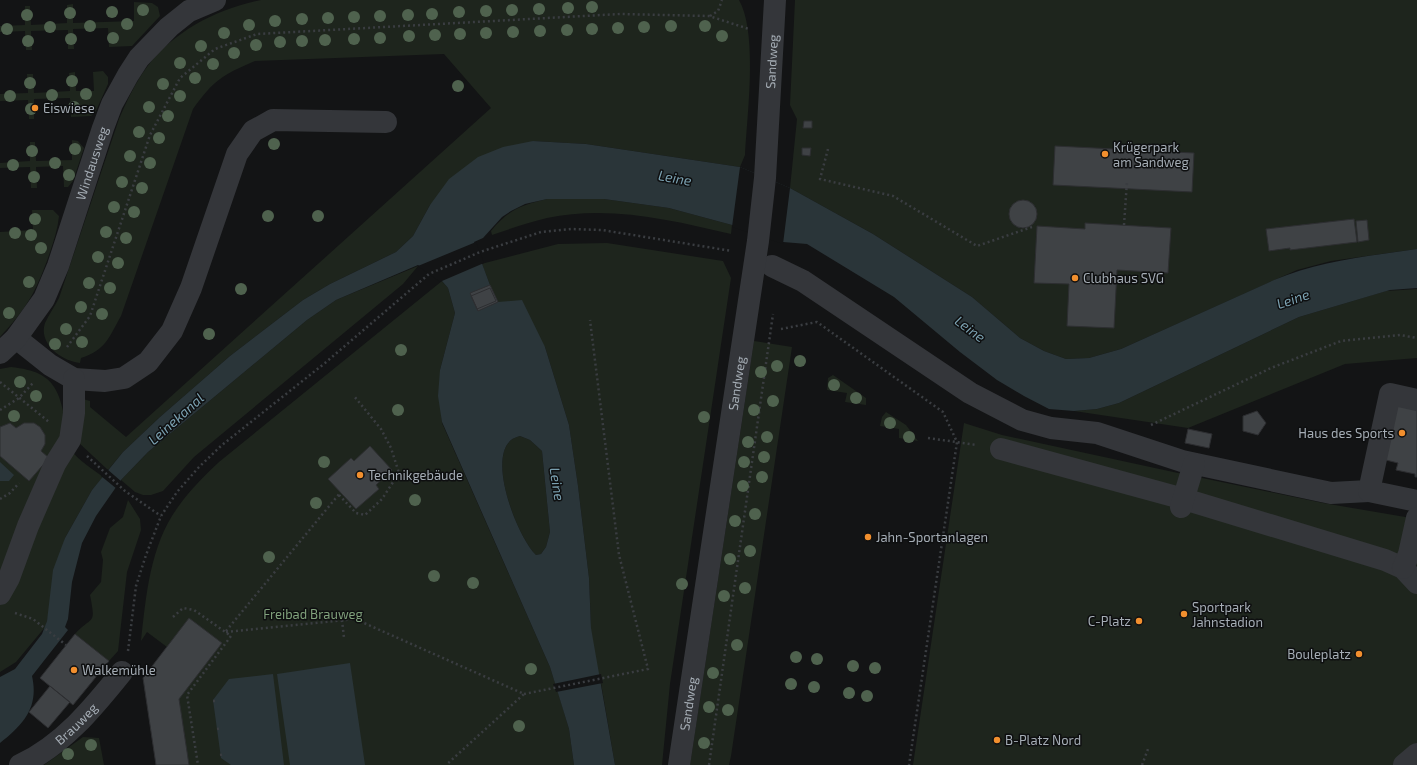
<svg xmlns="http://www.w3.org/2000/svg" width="1417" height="765" viewBox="0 0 1417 765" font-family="'Exo 2',sans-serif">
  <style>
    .green { fill: #1e251d }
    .water { fill: #2a3539; fill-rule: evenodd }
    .pier { fill: #131415 }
    .building { fill: #3f4245; stroke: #2d2e31 }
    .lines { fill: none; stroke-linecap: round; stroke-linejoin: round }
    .path { stroke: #3a3d41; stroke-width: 2.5; stroke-dasharray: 2 3; stroke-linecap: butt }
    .minor { stroke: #34363a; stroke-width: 22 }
    .tree { fill: #4f624e }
    .poi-dot { fill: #f28f2e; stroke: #0e0f10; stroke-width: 1.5 }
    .labels { text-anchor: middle; stroke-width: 3; stroke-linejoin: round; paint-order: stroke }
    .street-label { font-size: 13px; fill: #a5adb5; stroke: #0e0f10 }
    .poi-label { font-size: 13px; fill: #a5adb5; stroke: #0e0f10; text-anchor: start }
    .park-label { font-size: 13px; fill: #80a17c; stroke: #0e0f10 }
    .water-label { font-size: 14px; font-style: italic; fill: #7ba1b1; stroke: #0e0f10 }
  </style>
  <rect width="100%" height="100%" fill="#131415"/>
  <path class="green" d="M 261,0 L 739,0 C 758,33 747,115 745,155 L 740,167 L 586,144 L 533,141 L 430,205 L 413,236 L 396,252 L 330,284 L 303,300 L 230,356 L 160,417 L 123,452 L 108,470 L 78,442 L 83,399 L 90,401 L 90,407 L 126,437 L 491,108 L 444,54 L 255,61 C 222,75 214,80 193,109 L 121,316 C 109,337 106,350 81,358 L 80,363 C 62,361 38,344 45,323 C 49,314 55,306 59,298 L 119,119 C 127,101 135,83 147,67 C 174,31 217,9 261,0 Z
    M 795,0 L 1417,0 L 1417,249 L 1331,261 L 1297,270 L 1121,349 L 1089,358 L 1066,359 L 1044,351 L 1020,338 L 972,297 L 873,234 L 790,188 L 797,119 L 790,105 Z
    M 134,2 L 152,3 L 158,7 L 160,16 L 132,46 L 109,47 L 108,28 L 73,29 L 74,49 L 68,49 L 68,30 L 31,31 L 32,50 L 26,50 L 25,31 L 0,32 L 0,26 L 25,25 L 25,6 L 30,6 L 31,25 L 67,23 L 67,5 L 73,4 L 73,23 L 134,21 Z
    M 103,71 L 108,77 L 108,84 L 95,113 L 91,116 L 71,117 L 70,98 L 34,99 L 34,119 L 29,119 L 28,100 L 0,101 L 0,94 L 28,93 L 27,74 L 33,74 L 34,93 L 70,91 L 69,73 L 75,72 L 76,91 L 94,91 L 93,72 Z
    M 72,140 L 78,141 L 84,148 L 73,181 L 68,187 L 64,187 L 63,166 L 36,167 L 37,188 L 31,188 L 30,167 L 0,168 L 0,163 L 30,161 L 30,142 L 35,142 L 36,161 L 72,160 Z
    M 547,199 L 604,199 L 669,208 L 732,225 L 731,234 C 671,220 609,205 547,218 C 529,222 510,229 492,235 L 491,231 C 508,210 521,205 547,199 Z
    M 32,210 L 53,210 L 59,216 C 58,228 54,240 50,252 C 37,290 28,307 0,337 L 0,232 L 33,230 Z
    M 607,243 L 723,261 L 731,278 L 670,684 L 662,765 L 615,765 L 601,683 L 558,692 L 569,729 L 574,765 L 156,765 L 143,678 L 167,647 L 147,632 L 141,641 C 146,596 150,545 178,507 C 190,490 204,476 219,462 L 442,281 L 448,288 L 455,313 L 440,370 L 442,423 L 550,667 L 555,683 L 591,628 L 589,578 L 578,486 L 569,425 L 545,347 L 478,311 L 470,293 L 490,285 L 482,264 L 485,263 L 558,244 Z
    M 418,266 L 403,284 L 194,457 L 163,491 L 151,495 L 143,495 L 135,492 L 121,480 L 148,452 L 307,320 L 336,300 Z
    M 1417,289 L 1417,358 L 1345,364 L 1188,428 L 1074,411 L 1097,409 L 1119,403 L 1299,317 L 1386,291 Z
    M 754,341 L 792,347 L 731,756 L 729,765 L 690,765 Z
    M 11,367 C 59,372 59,393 68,433 C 69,438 69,447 72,451 C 79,461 93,469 103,477 L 92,490 L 65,538 L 46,626 L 16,662 L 0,672 L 0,369 Z
    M 833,375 L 866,398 L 866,405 L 845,402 L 847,393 L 827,390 L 828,378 Z
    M 886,412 L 906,425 L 918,441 L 899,438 L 899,429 L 880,426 L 882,417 Z
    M 964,423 L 1002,435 L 1178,473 L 1323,503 L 1417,519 L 1417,765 L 913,765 Z
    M 520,436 L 530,440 L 542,451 L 550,532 L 546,547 L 541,554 L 536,555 C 518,538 487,460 511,440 C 513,438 517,437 520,436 Z
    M 128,500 L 140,519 L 141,530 L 127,572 L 118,651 L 109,661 L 75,634 C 93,615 96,626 90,595 L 101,582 L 103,560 L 101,552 L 110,528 L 123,517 Z
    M 83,737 L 99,738 L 104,765 L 44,765 Z"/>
  <path class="water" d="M 533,141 L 586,144 L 740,167 L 790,188 L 873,234 L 972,297 L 1020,338 L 1044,351 L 1066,359 L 1089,358 L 1121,349 L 1274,280 C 1320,261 1368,256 1417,249 L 1417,288 L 1390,290 L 1299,317 L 1119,403 L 1097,409 L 1074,411 L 1049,409 L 1024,396 L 997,380 L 960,352 L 894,297 L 807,244 L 783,242 L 732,225 L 669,208 L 604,199 L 547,199 L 525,204 L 511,211 L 502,217 L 483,238 L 474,242 L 490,285 L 471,293 L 478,311 L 498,302 L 522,300 L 545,347 L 569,425 L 578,486 L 589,578 L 591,628 L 615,765 L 574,765 L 569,729 L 550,667 L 442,422 L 438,396 L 440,370 L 455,313 L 448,288 L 442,281 L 418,265 L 336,300 L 307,320 L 148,452 L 121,480 L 96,516 L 82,543 L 72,582 L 68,619 L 65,627 L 68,630 L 32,676 C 39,707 24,724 0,743 L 0,677 L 15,669 L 42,634 L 47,621 L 53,570 L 65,538 L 92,490 L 123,452 L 160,417 L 230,356 L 303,300 L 330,284 L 396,252 L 413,236 L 430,205 L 449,179 L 478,157 L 503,147 ZM 520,436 L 530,440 L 542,451 L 550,532 L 546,547 L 541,554 L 536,555 C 518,538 487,460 511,440 C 513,438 517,437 520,436 Z
    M 0,462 L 14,475 L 9,481 L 0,481 Z
    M 350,663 L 365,765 L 290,765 L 277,674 Z
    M 273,674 L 284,765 L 231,765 L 221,758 L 213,700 L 229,679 Z"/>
  <path class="pier" d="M 740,167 L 790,188 L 783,244 L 732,227 Z
    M 476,242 L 484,263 L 442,281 L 440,282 L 418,266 Z
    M 107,469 L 122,482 L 117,489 L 101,476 Z
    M 601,674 L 603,683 L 556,692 L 553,684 Z"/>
  <path class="building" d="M 804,121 L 812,121 L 812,128 L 803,128 Z
    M 1055,146 L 1194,153 L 1192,192 L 1053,185 Z
    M 802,148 L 811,148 L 810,156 L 802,155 Z
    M1009 214a14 14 0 1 1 28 0a14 14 0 1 1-28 0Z
    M 1354,219 L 1357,242 L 1290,250 L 1290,248 L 1269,251 L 1266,229 Z
    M 1367,220 L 1369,240 L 1358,242 L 1356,221 Z
    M 1085,223 L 1171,228 L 1168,273 L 1117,270 L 1114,328 L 1067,326 L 1069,284 L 1034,283 L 1037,226 L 1085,229 Z
    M 490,285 L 498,302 L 478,311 L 470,293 Z
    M 490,288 L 496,301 L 477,309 L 471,296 Z
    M 1394,402 L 1417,406 L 1417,477 L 1415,477 L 1415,474 L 1396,470 L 1398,463 L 1382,459 Z
    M 1257,411 L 1266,423 L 1258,435 L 1243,431 L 1243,416 Z
    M 10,423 L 16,428 L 24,423 L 34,423 L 40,427 L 45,435 L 45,444 L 41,451 L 49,458 L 29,481 L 0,456 L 0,427 Z
    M 1188,429 L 1212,434 L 1209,448 L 1185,443 Z
    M 370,446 L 392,470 L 376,485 L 379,489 L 356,509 L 328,479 L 351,458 L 354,461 Z
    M 189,618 L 222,643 L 179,699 L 189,765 L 156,765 L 143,678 Z
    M 75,634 L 109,661 L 73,705 L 40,678 Z
    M 50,686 L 70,702 L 48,728 L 29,712 Z"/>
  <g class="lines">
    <path class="path" d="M 710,16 L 718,11 L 722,0
      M 828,149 L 820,179 L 893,196 L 977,246 L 1032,227
      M 1124,225 L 1127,181
      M 781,329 L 817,322 L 943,412 L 957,442 L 909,765
      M 67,347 L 90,316 L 150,135 L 180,78 L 215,49 L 257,34 L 620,14 L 709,16 L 749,29
      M 0,382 L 49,422
      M 0,410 L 19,398 L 33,383
      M 1151,425 L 1271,368 L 1341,341 L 1400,335 L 1417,338
      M 928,438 L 977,445
      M 87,456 L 125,491 L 161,516
      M 339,495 L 356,513 L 365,515 L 382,499 L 399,473 L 391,448 L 381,429 L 354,396
      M 0,499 L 10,493 L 19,483
      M 15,613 L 33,619 L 66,645
      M 173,617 L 183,608 L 194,610 L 231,636 L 187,695 L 198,765
      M 342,620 L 344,638
      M 226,631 L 340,493
      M 226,632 L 355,619 L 524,694 L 446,765
      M 128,651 L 136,586 L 146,555 L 161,516 L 177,492 L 199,467 L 222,445 L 325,363 L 429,274 L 480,252 L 541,232 L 571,229 L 602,230 L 732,251
      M 524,694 L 648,669 L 619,555 L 590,320
      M 213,701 L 218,701
      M 217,729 L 222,728
      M 220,755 L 225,754
      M 709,765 L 773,314
      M 1142,765 L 1148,749"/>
    <g class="minor">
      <path d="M 772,266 L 803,281 L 970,393 L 1022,420 L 1051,428 L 1097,433 L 1182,461 L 1331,493 L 1369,491"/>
      <path d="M 16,338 L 50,365 L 74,379 L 105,381 L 124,378 L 148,362 L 172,331 L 191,288 L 237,154 L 253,131 L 273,120 L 386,122"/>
      <path id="s1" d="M 0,353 L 16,338 L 44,299 L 58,266 L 103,128 L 112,104 L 128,75 L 139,58 L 169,27 L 189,11 L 215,0"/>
      <path d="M 1417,400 L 1390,394 L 1369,491 L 1417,501"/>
      <path d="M 1001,449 L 1184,499 L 1385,560 L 1403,568 L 1417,583"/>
      <path d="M 1181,507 L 1194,464"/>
      <path d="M 1403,568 L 1409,554 L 1417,518"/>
      <path d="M 0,594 L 9,578 L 28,526 L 55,464 L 70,440 L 74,413 L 74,379"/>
      <path id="s2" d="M 20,765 C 63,745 93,708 122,672"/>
      <path id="s3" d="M 679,765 L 758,241 L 765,178 L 775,0"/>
      <path d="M 1404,765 L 1417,754"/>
    </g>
  </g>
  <g class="tree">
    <circle cx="592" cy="7" r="6"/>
    <circle cx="568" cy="8" r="6"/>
    <circle cx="539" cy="9" r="6"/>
    <circle cx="143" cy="10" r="6"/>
    <circle cx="512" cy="10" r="6"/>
    <circle cx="486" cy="11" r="6"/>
    <circle cx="112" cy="12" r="6"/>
    <circle cx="459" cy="12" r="6"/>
    <circle cx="70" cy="13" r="6"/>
    <circle cx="432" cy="14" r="6"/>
    <circle cx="27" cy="15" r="6"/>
    <circle cx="408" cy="15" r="6"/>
    <circle cx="380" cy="16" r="6"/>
    <circle cx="354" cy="17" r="6"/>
    <circle cx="328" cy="18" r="6"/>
    <circle cx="302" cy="19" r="6"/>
    <circle cx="275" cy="21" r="6"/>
    <circle cx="127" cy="24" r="6"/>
    <circle cx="249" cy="25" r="6"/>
    <circle cx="90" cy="26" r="6"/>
    <circle cx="671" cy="26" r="6"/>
    <circle cx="705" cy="26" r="6"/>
    <circle cx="50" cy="27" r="6"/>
    <circle cx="644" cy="27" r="6"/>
    <circle cx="618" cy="28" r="6"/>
    <circle cx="7" cy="29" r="6"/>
    <circle cx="592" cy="29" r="6"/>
    <circle cx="567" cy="30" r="6"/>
    <circle cx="540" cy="31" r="6"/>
    <circle cx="513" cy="32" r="6"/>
    <circle cx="224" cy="33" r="6"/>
    <circle cx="486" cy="33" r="6"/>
    <circle cx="460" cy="34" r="6"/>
    <circle cx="435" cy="35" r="6"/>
    <circle cx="409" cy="36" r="6"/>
    <circle cx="722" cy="36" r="6"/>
    <circle cx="113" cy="38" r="6"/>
    <circle cx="380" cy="38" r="6"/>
    <circle cx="71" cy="39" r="6"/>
    <circle cx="354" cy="39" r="6"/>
    <circle cx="325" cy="40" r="6"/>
    <circle cx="28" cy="41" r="6"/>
    <circle cx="302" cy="41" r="6"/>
    <circle cx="280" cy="42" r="6"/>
    <circle cx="256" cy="45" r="6"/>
    <circle cx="201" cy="46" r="6"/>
    <circle cx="234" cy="53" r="6"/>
    <circle cx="180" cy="63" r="6"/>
    <circle cx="213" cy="64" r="6"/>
    <circle cx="195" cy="78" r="6"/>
    <circle cx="72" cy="81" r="6"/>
    <circle cx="30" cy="83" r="6"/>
    <circle cx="163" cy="84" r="6"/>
    <circle cx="458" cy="86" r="6"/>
    <circle cx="86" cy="94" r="6"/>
    <circle cx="52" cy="95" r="6"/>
    <circle cx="10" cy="96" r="6"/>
    <circle cx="180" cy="96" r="6"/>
    <circle cx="74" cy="107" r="6"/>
    <circle cx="149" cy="107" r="6"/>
    <circle cx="31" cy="109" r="6"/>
    <circle cx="168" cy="116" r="6"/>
    <circle cx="139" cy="132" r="6"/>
    <circle cx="159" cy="138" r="6"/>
    <circle cx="274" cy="144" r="6"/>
    <circle cx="75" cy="149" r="6"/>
    <circle cx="32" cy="151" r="6"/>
    <circle cx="130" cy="156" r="6"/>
    <circle cx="55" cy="163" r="6"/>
    <circle cx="150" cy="163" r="6"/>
    <circle cx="13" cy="165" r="6"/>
    <circle cx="69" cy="175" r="6"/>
    <circle cx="34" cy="177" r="6"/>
    <circle cx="122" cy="182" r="6"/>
    <circle cx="142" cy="188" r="6"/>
    <circle cx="114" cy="207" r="6"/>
    <circle cx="134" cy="212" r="6"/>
    <circle cx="268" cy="216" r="6"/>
    <circle cx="318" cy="216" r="6"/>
    <circle cx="35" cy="219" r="6"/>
    <circle cx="106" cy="232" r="6"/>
    <circle cx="15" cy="233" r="6"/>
    <circle cx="31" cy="235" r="6"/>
    <circle cx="126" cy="238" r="6"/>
    <circle cx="41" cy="248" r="6"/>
    <circle cx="98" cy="257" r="6"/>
    <circle cx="118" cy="263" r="6"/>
    <circle cx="29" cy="282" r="6"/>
    <circle cx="89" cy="283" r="6"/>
    <circle cx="110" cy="288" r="6"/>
    <circle cx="241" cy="289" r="6"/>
    <circle cx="81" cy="307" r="6"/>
    <circle cx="9" cy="313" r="6"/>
    <circle cx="102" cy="314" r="6"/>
    <circle cx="66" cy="329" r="6"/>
    <circle cx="209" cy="334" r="6"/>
    <circle cx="82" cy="342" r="6"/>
    <circle cx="55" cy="344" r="6"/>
    <circle cx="401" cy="350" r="6"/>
    <circle cx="800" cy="361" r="6"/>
    <circle cx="777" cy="366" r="6"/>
    <circle cx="761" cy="372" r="6"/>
    <circle cx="20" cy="382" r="6"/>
    <circle cx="834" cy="385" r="6"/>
    <circle cx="36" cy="396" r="6"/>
    <circle cx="856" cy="398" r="6"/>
    <circle cx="773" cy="401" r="6"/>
    <circle cx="398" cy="410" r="6"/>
    <circle cx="754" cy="410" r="6"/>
    <circle cx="14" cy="416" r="6"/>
    <circle cx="704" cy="417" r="6"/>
    <circle cx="890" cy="423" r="6"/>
    <circle cx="767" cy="437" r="6"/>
    <circle cx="909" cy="437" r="6"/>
    <circle cx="748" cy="442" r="6"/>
    <circle cx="764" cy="457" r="6"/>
    <circle cx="324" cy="462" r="6"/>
    <circle cx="744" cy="462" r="6"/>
    <circle cx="762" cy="477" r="6"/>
    <circle cx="743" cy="486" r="6"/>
    <circle cx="415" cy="500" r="6"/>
    <circle cx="316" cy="503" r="6"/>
    <circle cx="755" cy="514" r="6"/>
    <circle cx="735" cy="521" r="6"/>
    <circle cx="750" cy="551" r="6"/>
    <circle cx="269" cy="557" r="6"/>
    <circle cx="730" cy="559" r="6"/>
    <circle cx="434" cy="576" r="6"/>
    <circle cx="473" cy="583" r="6"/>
    <circle cx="682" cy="584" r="6"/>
    <circle cx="745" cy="588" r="6"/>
    <circle cx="724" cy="596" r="6"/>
    <circle cx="737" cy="645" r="6"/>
    <circle cx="796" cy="657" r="6"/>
    <circle cx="817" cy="659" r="6"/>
    <circle cx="853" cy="666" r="6"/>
    <circle cx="875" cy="668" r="6"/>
    <circle cx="531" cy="669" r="6"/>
    <circle cx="713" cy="673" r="6"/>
    <circle cx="791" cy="684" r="6"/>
    <circle cx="814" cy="687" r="6"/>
    <circle cx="849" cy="693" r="6"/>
    <circle cx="867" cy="696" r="6"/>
    <circle cx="709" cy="707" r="6"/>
    <circle cx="728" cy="710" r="6"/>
    <circle cx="519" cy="726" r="6"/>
    <circle cx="704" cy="743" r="6"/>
    <circle cx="91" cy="745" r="6"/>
    <circle cx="68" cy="754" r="6"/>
  </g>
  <g class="poi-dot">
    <circle cx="35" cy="108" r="4"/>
    <circle cx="1105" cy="154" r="4"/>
    <circle cx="1075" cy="278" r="4"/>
    <circle cx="1402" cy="433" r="4"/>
    <circle cx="360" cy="475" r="4"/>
    <circle cx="868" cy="537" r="4"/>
    <circle cx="1184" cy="614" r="4"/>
    <circle cx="1139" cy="621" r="4"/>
    <circle cx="1359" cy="654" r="4"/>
    <circle cx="74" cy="670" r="4"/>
    <circle cx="997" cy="740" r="4"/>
  </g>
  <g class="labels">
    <g class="street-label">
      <text dy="5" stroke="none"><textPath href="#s3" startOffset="710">Sandweg</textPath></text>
      <text dy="5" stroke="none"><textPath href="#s1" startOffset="214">Windausweg</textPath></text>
      <text dy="5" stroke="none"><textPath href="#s3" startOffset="386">Sandweg</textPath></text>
      <text dy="5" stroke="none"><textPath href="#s3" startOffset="62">Sandweg</textPath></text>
      <text dy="5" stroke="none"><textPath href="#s2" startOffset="70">Brauweg</textPath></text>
    </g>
    <g class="poi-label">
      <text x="43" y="113">Eiswiese</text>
      <text x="1113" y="152">Krügerpark<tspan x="1113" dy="15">am Sandweg</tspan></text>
      <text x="1083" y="283">Clubhaus SVG</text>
      <text x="1394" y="438" text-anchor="end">Haus des Sports</text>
      <text x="368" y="480">Technikgebäude</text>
      <text x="876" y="542">Jahn-Sportanlagen</text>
      <text x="1192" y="612">Sportpark<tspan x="1192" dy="15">Jahnstadion</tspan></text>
      <text x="1131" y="626" text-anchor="end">C-Platz</text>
      <text x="1351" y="659" text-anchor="end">Bouleplatz</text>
      <text x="82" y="675">Walkemühle</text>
      <text x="1005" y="745">B-Platz Nord</text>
    </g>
    <g class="park-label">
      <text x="313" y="619">Freibad Brauweg</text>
    </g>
    <g class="water-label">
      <text transform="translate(675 178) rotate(10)" y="5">Leine</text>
      <text transform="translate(1293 299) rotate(-19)" y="5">Leine</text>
      <text transform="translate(970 329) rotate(37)" y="5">Leine</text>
      <text transform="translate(176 419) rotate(-42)" y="5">Leinekanal</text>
      <text transform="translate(557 484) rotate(81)" y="5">Leine</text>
    </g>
  </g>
</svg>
